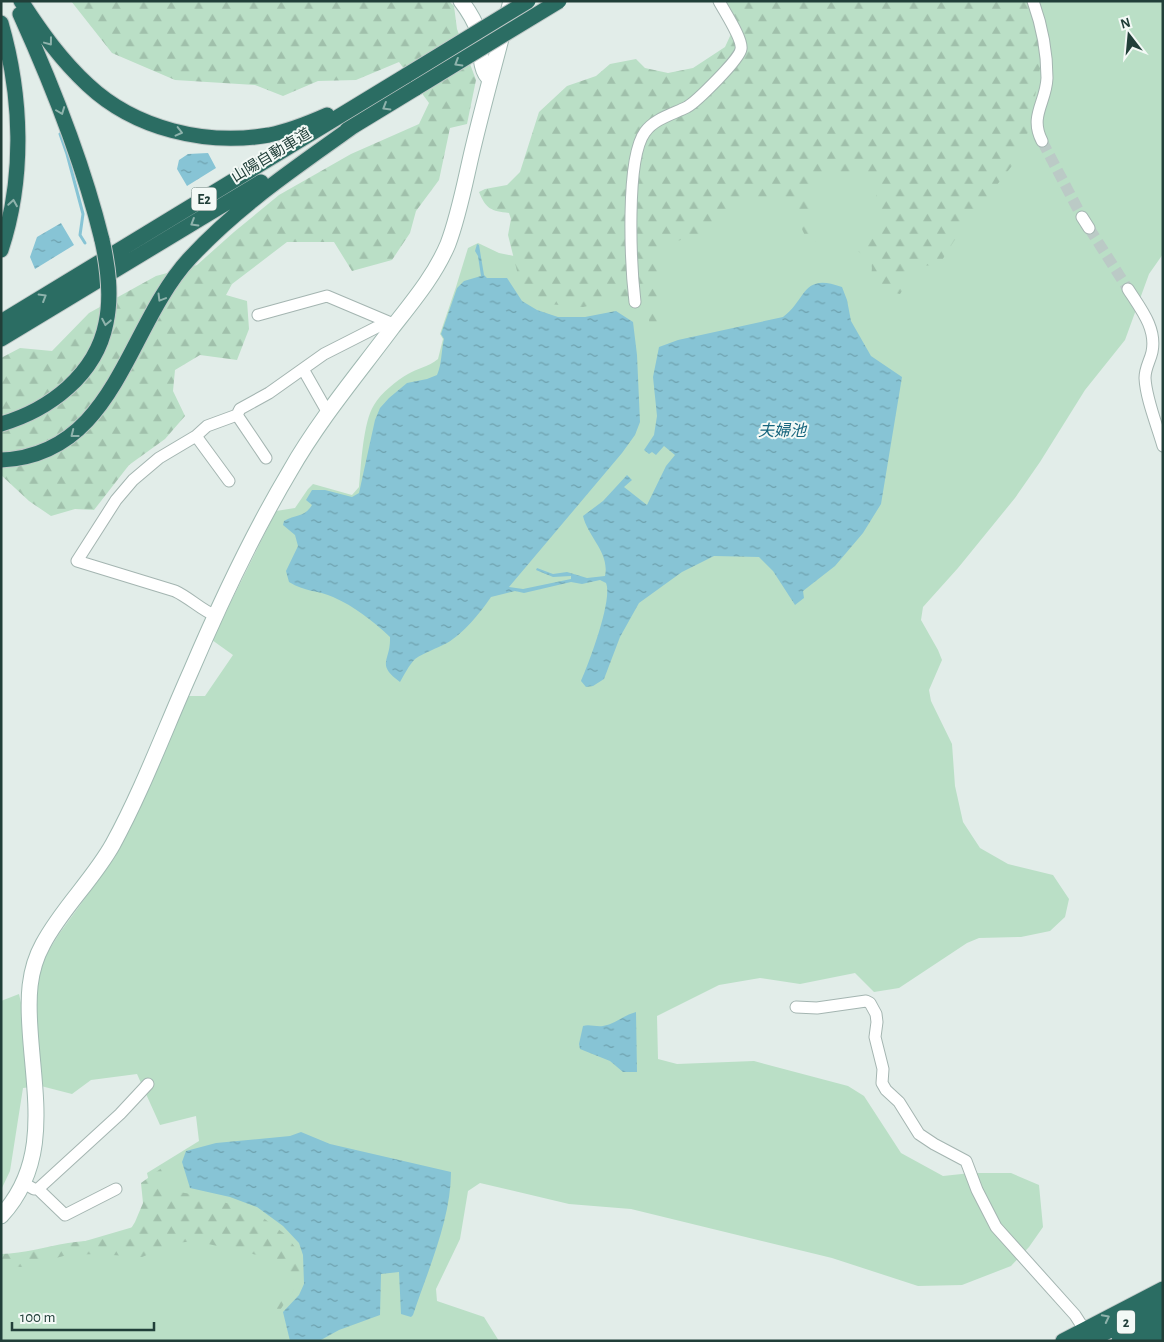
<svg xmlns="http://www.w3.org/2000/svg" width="1164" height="1342" viewBox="0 0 1164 1342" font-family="'Alegreya Sans','Noto Sans JP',sans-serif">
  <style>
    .grass { fill: #badfc6 }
    .forest { fill: url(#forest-firs) }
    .water { fill: url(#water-ripples) }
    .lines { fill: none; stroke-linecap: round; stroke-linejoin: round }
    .stream { stroke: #87c4d5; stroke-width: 3 }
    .street-tunnel { stroke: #bbcac6; stroke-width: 11; stroke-dasharray: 11 5.5; stroke-linecap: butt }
    .street-casing { stroke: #a4b5b1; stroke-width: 13 }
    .secondary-casing { stroke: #a0b9b2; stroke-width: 17 }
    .highway-casing { stroke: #c1c9c8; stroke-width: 17 }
    .street { stroke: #fff; stroke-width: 11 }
    .secondary { stroke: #fff; stroke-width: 15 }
    .highway { stroke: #2b6d63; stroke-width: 15 }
    .highway-bridge-casing { stroke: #c1c9c8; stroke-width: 17; stroke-linecap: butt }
    .highway-bridge { stroke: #2b6d63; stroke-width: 15 }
    .oneway { stroke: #8fb3ac }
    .labels { text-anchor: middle; stroke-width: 4; stroke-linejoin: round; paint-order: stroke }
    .shield { fill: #f3f9f6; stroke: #607772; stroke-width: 1 }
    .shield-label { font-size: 14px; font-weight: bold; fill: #213f39 }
    .street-label { font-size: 15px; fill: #213f39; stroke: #f3f9f6 }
    .water-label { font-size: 16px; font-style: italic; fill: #18667e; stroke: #f3f9f6 }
  </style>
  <defs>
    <pattern id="forest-firs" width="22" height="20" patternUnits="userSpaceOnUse" patternTransform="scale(1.25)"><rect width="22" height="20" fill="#badfc6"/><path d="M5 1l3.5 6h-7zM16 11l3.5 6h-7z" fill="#a0c0ab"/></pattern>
    <pattern id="water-ripples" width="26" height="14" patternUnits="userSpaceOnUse" patternTransform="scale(1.25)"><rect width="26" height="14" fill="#87c4d5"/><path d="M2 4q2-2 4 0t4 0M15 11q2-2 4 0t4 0" fill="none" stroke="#6ea1ae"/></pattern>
  </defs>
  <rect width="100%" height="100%" fill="#e2ede9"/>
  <path class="grass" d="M 1030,1 L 1163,1 L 1163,254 L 1149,274 L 1125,340 L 1085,390 L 1040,462 L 1015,498 L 958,568 L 923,607 L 921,620 L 938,650 L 942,660 L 929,690 L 931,701 L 952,744 L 955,786 L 963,822 L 980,848 L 1008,864 L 1053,875 L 1069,899 L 1065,917 L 1050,931 L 1021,937 L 979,938 L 967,943 L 899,988 L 874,992 L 855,973 L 800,984 L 760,978 L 719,985 L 657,1016 L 658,1059 L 677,1064 L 754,1061 L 848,1086 L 864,1096 L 901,1153 L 943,1176 L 971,1173 L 1011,1173 L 1039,1185 L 1043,1227 L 1029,1247 L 1011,1266 L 962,1285 L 918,1286 L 832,1258 L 631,1209 L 569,1204 L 480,1183 L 468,1191 L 460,1239 L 436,1289 L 437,1301 L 484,1317 L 499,1341 L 1,1341 L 1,1258 L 24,1259 L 140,1225 L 153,1200 L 147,1173 L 199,1141 L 196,1116 L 160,1125 L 137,1074 L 91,1080 L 72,1094 L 41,1086 L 23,1088 L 10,1171 L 1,1190 L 1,1001 L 19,994 L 24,1016 L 43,960 L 59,934 L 115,857 L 132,824 L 186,696 L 205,696 L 233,655 L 212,640 L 276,511 L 295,508 L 308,489 L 313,484 L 352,495 L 359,487 C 361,466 363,422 374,405 C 381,393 396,381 408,374 C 418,368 428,367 438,359 L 443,339 L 440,334 L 456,287 L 468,248 L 478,243 L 499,253 L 514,256 L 630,262 Z"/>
  <path class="forest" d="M 71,1 L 449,1 L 454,6 L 457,29 L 476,80 L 467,124 L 450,128 L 439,180 L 416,211 L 410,233 L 392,260 L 352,271 L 334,242 L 287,242 L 232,284 L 226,295 L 247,301 L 249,329 L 237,360 L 200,355 L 175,370 L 173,391 L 185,416 L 165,439 L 129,465 L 94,510 L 75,509 L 51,516 L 29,501 L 1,475 L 1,430 L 12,422 L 1,413 L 1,358 L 20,348 L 52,351 L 89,313 L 156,276 L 197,265 L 234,232 L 279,195 L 351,154 L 419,124 L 429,103 L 399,62 L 356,80 L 318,81 L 283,96 L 255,85 L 175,80 L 112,53 Z
    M 725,1 L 1035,1 L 1042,57 L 1029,130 L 1015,162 L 959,233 L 939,265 C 926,267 921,263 910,268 L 906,285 L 900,294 L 874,289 C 865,268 884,266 854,249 L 857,243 L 873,235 L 880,216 L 873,177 L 865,172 L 825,175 L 816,182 L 809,207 L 816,241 L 809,244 L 791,206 L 776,198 L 741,198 L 731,205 L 727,220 L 712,232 L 677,241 L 662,254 L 657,329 L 650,329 L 647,304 L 639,295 L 583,307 L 548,304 L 532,297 L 519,279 L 508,235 L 511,219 L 509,213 C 491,211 486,209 479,192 L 485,189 L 507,185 L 520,172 L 539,112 L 567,86 L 596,76 L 610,64 L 636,59 L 645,68 L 668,73 L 693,68 L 725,47 L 731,34 Z
    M 177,1161 L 178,1166 L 162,1187 L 167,1193 L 179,1192 L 203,1196 L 254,1211 L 286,1235 L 297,1250 L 300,1272 L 293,1291 L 278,1313 L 275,1305 C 287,1287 294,1280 279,1260 L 195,1241 L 176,1243 L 142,1257 L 97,1254 L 67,1255 L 23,1267 L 1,1266 L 1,1254 C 25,1253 45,1247 68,1243 C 88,1240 107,1240 127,1235 L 135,1222 L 143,1203 L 141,1183 L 170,1162 Z"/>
  <path class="water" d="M 208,153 L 216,168 L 187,186 L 177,169 L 179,160 L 188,154 Z
    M 61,223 L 74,245 L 35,269 L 30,257 L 37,237 Z
    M 477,244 L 479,245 L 484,275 L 487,278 L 507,278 L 522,301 L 537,310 L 558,317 L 585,317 L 616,311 L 633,322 L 637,355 L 640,422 L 635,435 L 622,453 L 509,587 L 523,589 L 571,579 L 571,576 L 553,577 L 536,570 L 537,568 L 553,574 L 567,572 L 587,578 L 605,576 C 610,553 588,537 583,516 L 603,501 L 627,475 L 632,480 L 624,487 L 647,505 L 666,466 L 675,455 L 664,446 L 656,455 L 652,452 L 649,454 L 644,450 L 654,435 L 657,416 L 653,377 L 659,347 L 678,340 L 783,317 C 807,299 802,272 842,287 L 847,300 L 851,321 L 871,356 L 902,377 L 881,504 L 863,533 L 835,566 L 803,591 L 804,598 L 795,605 L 773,571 L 759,557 L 714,556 L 682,572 L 639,603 L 620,637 L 604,679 L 593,686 L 586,687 L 581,681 C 589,663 613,599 606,583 L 600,580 L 582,584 L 571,582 L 524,593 L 515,591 L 491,597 C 480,613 463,634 447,643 C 436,649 425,652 415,659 C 409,665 404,675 400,682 C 375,663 391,662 390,637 C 373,621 354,606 333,597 C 317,590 305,592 289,582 L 286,571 L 298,546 L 295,535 L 283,525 L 284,521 C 296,514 304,518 312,505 L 306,500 L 312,490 L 325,490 L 352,497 L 359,493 L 375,420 L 380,408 L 389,398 L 407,383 L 427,379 L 437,375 C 442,364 441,352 444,339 L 441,334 L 457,288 L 464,281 L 481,276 L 478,256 L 475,251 Z
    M 636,1012 L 637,1072 L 623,1072 L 610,1061 L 580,1049 L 579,1044 L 583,1026 C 589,1024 596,1027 603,1026 C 615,1024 624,1015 636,1012 Z
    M 301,1132 L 330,1144 L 451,1172 C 451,1219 428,1270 413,1315 L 411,1317 L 401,1314 L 399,1272 L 381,1274 L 380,1315 L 339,1330 L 319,1341 L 290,1341 L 283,1312 L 299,1295 L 304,1284 L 303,1255 L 299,1243 L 283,1226 L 257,1207 L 230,1197 L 190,1188 L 182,1162 L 186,1151 L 216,1143 L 290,1136 Z"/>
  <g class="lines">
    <path class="stream" d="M 60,134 L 67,154 L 83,214 L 80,235 L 85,243"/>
    <path class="street-tunnel" d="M 1042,141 L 1082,217
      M 1089,228 L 1128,289"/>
    <g class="street-casing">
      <path id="street" d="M 1033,1 C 1042,26 1047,51 1047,78 C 1046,103 1029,116 1042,141
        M 1082,217 L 1089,228
        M 1128,289 C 1140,308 1157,328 1152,352 C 1150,361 1145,368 1145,378 C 1146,399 1157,425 1163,446
        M 635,302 C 631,268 625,159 645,132 C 654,119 673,114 687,107 C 696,102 740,59 741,49 C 743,39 724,11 719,1
        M 258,315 L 327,296 L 391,323
        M 303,369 L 328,413
        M 237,415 L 266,458
        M 196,436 L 229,481
        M 216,616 C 201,610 190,598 175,591 L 77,561 L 116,500 L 133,480 L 159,458 L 196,436 L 207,426 L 237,415 L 240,409 L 269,393 L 324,354 L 387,322
        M 796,1007 L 817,1008 L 866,1001 L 870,1003 L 876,1014 L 877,1022 L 875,1037 L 883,1069 L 882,1083 L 886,1090 L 899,1102 L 919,1134 L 934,1144 L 966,1161 L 977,1190 L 996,1227 L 1075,1315 L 1084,1329
        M 25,1184 L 34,1189 L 38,1189 L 120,1114 L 148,1084
        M 38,1189 L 65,1215 L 116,1189"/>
    </g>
    <g class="secondary-casing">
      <path id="secondary" d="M 461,1 C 468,10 475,22 479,33 C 482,46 478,70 490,79
        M 1,1216 C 51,1162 34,1096 30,1029 C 28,999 28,971 43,944 C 62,908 93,880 113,844 C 143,789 165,729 191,671 C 220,603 252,535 290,471 C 319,420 357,375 392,328 C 413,301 435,275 448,244 C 459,215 465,182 472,152 C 484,101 498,51 511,1"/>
    </g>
    <g class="highway-casing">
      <path id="highway" d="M 21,1 C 41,32 61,60 88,85 C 135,129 206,146 269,135 C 289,131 309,123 327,115
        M 20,14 C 53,87 83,162 102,240
        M 1,23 C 22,96 25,177 1,250
        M 347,130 L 416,88
        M 1,322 L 407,75
        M 1,339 L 261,182
        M 1,460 C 116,455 126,327 190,258 C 240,204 297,167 355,125
        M 1063,1341 L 1163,1289
        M 1089,1341 L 1163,1303
        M 1119,1341 L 1163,1318
        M 1145,1341 L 1163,1332"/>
    </g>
    <use href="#street" class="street"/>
    <use href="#secondary" class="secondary"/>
    <use href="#highway" class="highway"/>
    <g class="highway-bridge-casing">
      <path id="highway-bridge" d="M 407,75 L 528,1
        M 416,88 L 559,1
        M 1,424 C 49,410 96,375 106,323 C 112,295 108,267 102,240"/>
    </g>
    <use href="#highway-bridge" class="highway-bridge"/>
  </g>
  <defs><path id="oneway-chevron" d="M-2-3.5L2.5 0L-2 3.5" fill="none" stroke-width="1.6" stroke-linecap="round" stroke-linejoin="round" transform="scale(1.25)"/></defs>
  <g class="oneway">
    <use href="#oneway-chevron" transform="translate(49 42) rotate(53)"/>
    <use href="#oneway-chevron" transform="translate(458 63) rotate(149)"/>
    <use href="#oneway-chevron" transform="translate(386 107) rotate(149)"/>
    <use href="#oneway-chevron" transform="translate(61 111) rotate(69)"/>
    <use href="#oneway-chevron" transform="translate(179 132) rotate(14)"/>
    <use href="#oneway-chevron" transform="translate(13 203) rotate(-81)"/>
    <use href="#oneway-chevron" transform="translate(194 223) rotate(149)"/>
    <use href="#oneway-chevron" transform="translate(43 297) rotate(-31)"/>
    <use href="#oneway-chevron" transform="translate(161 298) rotate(121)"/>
    <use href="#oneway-chevron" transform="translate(106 322) rotate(101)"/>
    <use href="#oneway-chevron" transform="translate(74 434) rotate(142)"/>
    <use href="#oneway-chevron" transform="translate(1106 1318) rotate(-27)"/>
  </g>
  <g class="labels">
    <g class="shield">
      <rect x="191.5" y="187.5" width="25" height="23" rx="4"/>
      <rect x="1117" y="1310.5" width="18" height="23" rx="4"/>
    </g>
    <g class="shield-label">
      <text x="204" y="204">E2</text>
      <text x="1126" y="1327">2</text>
    </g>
    <g class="street-label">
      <text transform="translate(271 155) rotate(-31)" y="5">山陽自動車道</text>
    </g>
    <g class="water-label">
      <text x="782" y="436">夫婦池</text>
    </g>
  </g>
  <rect width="1164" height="1342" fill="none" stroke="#213f39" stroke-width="5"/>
  <g transform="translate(1129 35) rotate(344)" stroke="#f3f9f6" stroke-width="4" paint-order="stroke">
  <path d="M0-4L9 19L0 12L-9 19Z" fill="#213f39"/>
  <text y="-8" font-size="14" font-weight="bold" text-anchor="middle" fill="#213f39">N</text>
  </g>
  <path d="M12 1322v8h142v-8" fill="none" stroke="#213f39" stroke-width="2.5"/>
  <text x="20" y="1322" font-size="15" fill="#213f39" stroke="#f3f9f6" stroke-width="4" paint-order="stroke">100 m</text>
</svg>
